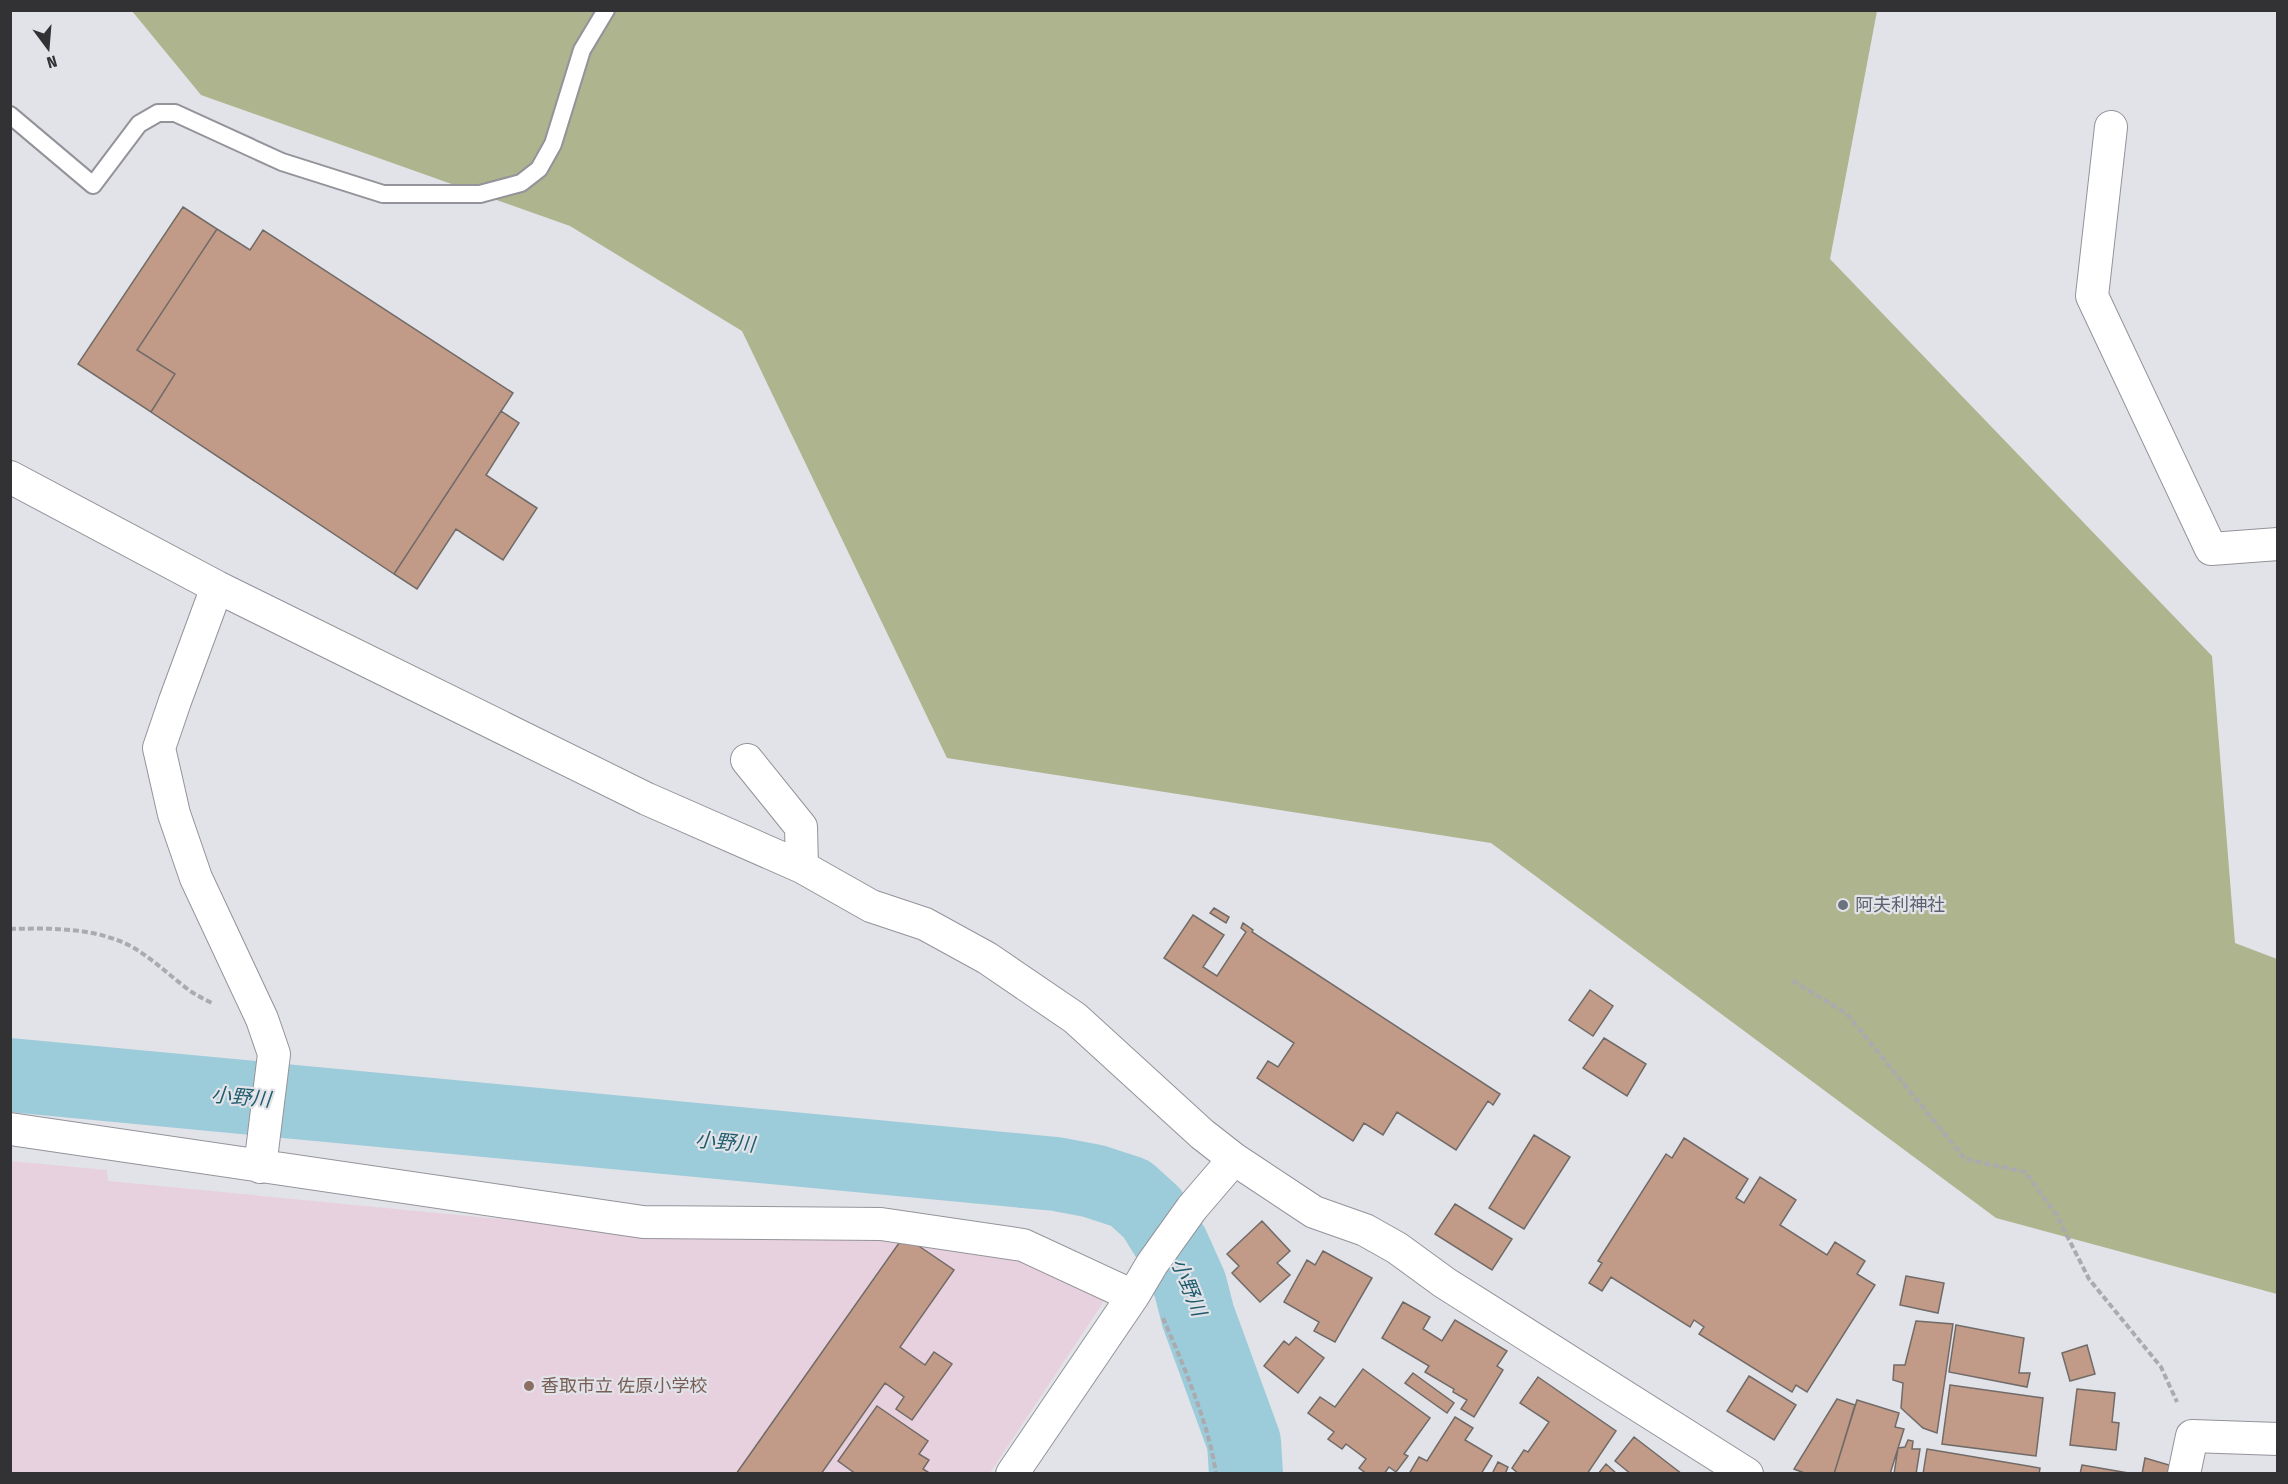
<svg xmlns="http://www.w3.org/2000/svg" width="2288" height="1484" viewBox="0 0 2288 1484" font-family="'Fira Sans Condensed','Noto Sans JP',sans-serif">
  <style>
    .education { fill: #e8d1de }
    .forest { fill: #aeb48d }
    .water { fill: #9ccbd9 }
    .lines { fill: none; stroke-linecap: round; stroke-linejoin: round }
    .river { stroke: #9ccbd9; stroke-width: 74 }
    .building { fill: #c29b88; stroke: #716b68; stroke-width: 1.5 }
    .service-casing { stroke: #94939a; stroke-width: 20 }
    .minor-casing { stroke: #94939a; stroke-width: 34 }
    .path { stroke: #aaaaaf; stroke-width: 4; stroke-dasharray: 6 3; stroke-linecap: butt }
    .service { stroke: #fff; stroke-width: 16 }
    .minor { stroke: #fff; stroke-width: 32 }
    .worship-dot { fill: #6b7280; stroke: #e2e2e9; stroke-width: 2 }
    .education-dot { fill: #8d6e63; stroke: #e2e2e9; stroke-width: 2 }
    .labels { text-anchor: middle; stroke-width: 4.5; stroke-linejoin: round; paint-order: stroke }
    .worship-label { font-size: 18px; fill: #5b616d; stroke: #e2e2e9; text-anchor: start }
    .education-label { font-size: 18px; fill: #785e54; stroke: #e2e2e9; text-anchor: start }
    .water-label { font-size: 20px; font-style: italic; fill: #1f5d6d; stroke: #e2e2e9 }
  </style>
  <rect width="100%" height="100%" fill="#e2e2e9"/>
  <path class="education" d="M 10,1161 L 107,1170 L 108,1181 L 644,1233 L 880,1234 L 1022,1253 L 1106,1298 L 990,1473 L 11,1473 Z"/>
  <path class="forest" d="M 132,11 L 1877,11 L 1830,259 L 2212,656 L 2235,943 L 2277,959 L 2277,1294 L 1996,1218 L 1491,843 L 947,758 L 742,331 L 570,226 L 201,95 Z"/>
  <path class="water" d="M 1196,1237 L 1274,1462 L 1275,1473 L 1225,1473 L 1223,1445 L 1158,1280 Z"/>
  <g class="lines">
    <path class="river" d="M 10,1075 L 1056,1174 L 1093,1181 L 1130,1193 L 1152,1213 L 1172,1245 L 1190,1285 L 1198,1316 L 1244,1442 L 1246,1474"/>
  </g>
  <path class="building" d="M 183,207 L 217,229 L 137,350 L 175,374 L 151,412 L 78,364 Z
    M 217,229 L 250,250 L 263,230 L 513,393 L 394,574 L 151,412 L 175,374 L 137,350 Z
    M 501,411 L 519,423 L 486,475 L 537,508 L 503,560 L 456,529 L 417,589 L 394,574 Z
    M 1214,908 L 1229,917 L 1226,923 L 1210,913 Z
    M 1193,915 L 1224,935 L 1203,967 L 1217,976 L 1246,932 L 1241,928 L 1243,923 L 1253,930 L 1252,932 L 1500,1094 L 1493,1105 L 1488,1101 L 1456,1150 L 1397,1112 L 1383,1135 L 1364,1123 L 1353,1141 L 1257,1078 L 1268,1061 L 1278,1067 L 1294,1043 L 1164,958 Z
    M 1590,990 L 1613,1006 L 1593,1036 L 1569,1020 Z
    M 1604,1038 L 1646,1064 L 1627,1096 L 1583,1068 Z
    M 1534,1135 L 1570,1157 L 1524,1229 L 1489,1208 Z
    M 1684,1138 L 1748,1179 L 1736,1198 L 1744,1203 L 1760,1177 L 1796,1200 L 1780,1225 L 1827,1255 L 1835,1242 L 1865,1261 L 1857,1274 L 1875,1285 L 1807,1392 L 1796,1385 L 1792,1392 L 1699,1334 L 1704,1327 L 1694,1320 L 1690,1327 L 1611,1277 L 1602,1291 L 1589,1283 L 1602,1263 L 1598,1261 L 1666,1154 L 1672,1158 Z
    M 1455,1204 L 1512,1239 L 1492,1270 L 1435,1234 Z
    M 1262,1221 L 1290,1251 L 1277,1263 L 1290,1275 L 1260,1302 L 1232,1273 L 1239,1266 L 1227,1254 Z
    M 904,1236 L 954,1270 L 900,1347 L 925,1365 L 934,1352 L 952,1364 L 912,1420 L 896,1409 L 904,1397 L 885,1383 L 821,1474 L 736,1474 Z
    M 1323,1251 L 1372,1278 L 1335,1342 L 1314,1331 L 1319,1322 L 1284,1302 L 1307,1260 L 1315,1265 Z
    M 1906,1276 L 1944,1283 L 1938,1313 L 1900,1305 Z
    M 1403,1302 L 1430,1317 L 1423,1329 L 1442,1341 L 1455,1320 L 1507,1351 L 1497,1366 L 1503,1370 L 1474,1417 L 1461,1409 L 1467,1400 L 1453,1392 L 1454,1389 L 1425,1372 L 1429,1366 L 1382,1338 Z
    M 1916,1321 L 1953,1324 L 1937,1433 L 1923,1428 L 1901,1408 L 1903,1383 L 1893,1380 L 1894,1365 L 1905,1365 Z
    M 1956,1325 L 2024,1338 L 2019,1373 L 2030,1373 L 2027,1387 L 1949,1372 Z
    M 1296,1337 L 1324,1358 L 1298,1393 L 1264,1366 L 1284,1341 L 1289,1345 Z
    M 2087,1345 L 2095,1374 L 2070,1381 L 2062,1353 Z
    M 1363,1369 L 1430,1418 L 1404,1454 L 1408,1456 L 1396,1472 L 1389,1467 L 1384,1474 L 1367,1474 L 1359,1468 L 1366,1459 L 1346,1444 L 1342,1449 L 1328,1439 L 1334,1432 L 1308,1413 L 1320,1397 L 1335,1407 Z
    M 1413,1373 L 1454,1403 L 1447,1413 L 1405,1383 Z
    M 1749,1376 L 1796,1405 L 1774,1440 L 1727,1411 Z
    M 1538,1377 L 1616,1431 L 1587,1474 L 1519,1474 L 1512,1468 L 1524,1450 L 1528,1452 L 1549,1422 L 1520,1403 Z
    M 1950,1385 L 2043,1398 L 2036,1456 L 1942,1444 Z
    M 2077,1389 L 2115,1393 L 2112,1422 L 2119,1423 L 2116,1450 L 2070,1445 Z
    M 1837,1399 L 1855,1405 L 1834,1474 L 1807,1474 L 1794,1469 Z
    M 1857,1400 L 1899,1413 L 1895,1427 L 1904,1429 L 1890,1474 L 1834,1474 Z
    M 877,1406 L 928,1441 L 919,1454 L 929,1460 L 923,1469 L 928,1472 L 927,1474 L 856,1474 L 838,1461 Z
    M 1455,1417 L 1473,1428 L 1465,1440 L 1492,1456 L 1481,1474 L 1409,1474 L 1419,1457 L 1427,1461 Z
    M 1634,1437 L 1682,1474 L 1631,1474 L 1615,1461 Z
    M 1908,1440 L 1913,1441 L 1912,1449 L 1920,1449 L 1916,1474 L 1894,1474 L 1898,1448 L 1905,1447 Z
    M 1927,1449 L 2040,1468 L 2039,1474 L 1923,1474 Z
    M 2145,1458 L 2169,1465 L 2168,1474 L 2142,1474 Z
    M 1498,1462 L 1508,1467 L 1505,1474 L 1492,1474 Z
    M 1606,1464 L 1617,1474 L 1598,1474 Z
    M 2082,1465 L 2128,1473 L 2128,1474 L 2080,1474 Z"/>
  <g class="lines">
    <g class="service-casing">
      <path id="service" d="M 10,115 L 93,185 L 139,124 L 158,113 L 175,113 L 282,162 L 383,194 L 480,194 L 521,183 L 539,169 L 553,144 L 582,50 L 606,10"/>
    </g>
    <g class="minor-casing">
      <path id="minor" d="M 2111,127 L 2092,296 L 2211,549 L 2278,544
        M 10,477 L 217,587 L 647,799 L 802,867 L 871,906 L 925,924 L 987,958 L 1075,1018 L 1202,1134 L 1234,1159
        M 217,587 L 175,701 L 159,748 L 174,814 L 196,878 L 262,1019 L 274,1054 L 260,1167
        M 747,760 L 801,827 L 802,867
        M 10,1129 L 643,1222 L 881,1224 L 1023,1245 L 1133,1296
        M 1012,1474 L 1133,1296 L 1152,1264 L 1192,1208 L 1234,1159 L 1314,1212 L 1365,1230 L 1397,1248 L 1445,1283 L 1747,1474
        M 2184,1474 L 2192,1436 L 2278,1439"/>
    </g>
    <path class="path" d="M 10,929 C 51,928 97,927 134,948 C 154,960 170,976 189,990 C 197,996 206,1000 214,1004
      M 1793,981 L 1846,1013 L 1965,1159 L 2025,1172 L 2056,1214 L 2089,1279 L 2161,1367 L 2177,1402
      M 1163,1318 C 1183,1364 1209,1424 1216,1474"/>
    <use href="#service" class="service"/>
    <use href="#minor" class="minor"/>
  </g>
  <circle class="worship-dot" cx="1843" cy="905" r="6"/>
  <circle class="education-dot" cx="529" cy="1386" r="6"/>
  <g class="labels">
    <g class="worship-label">
      <text x="1855" y="911">阿夫利神社</text>
    </g>
    <g class="education-label">
      <text x="541" y="1392">香取市立 佐原小学校</text>
    </g>
    <g class="water-label">
      <text transform="translate(241 1097) rotate(5)" y="7">小野川</text>
      <text transform="translate(725 1142) rotate(5)" y="7">小野川</text>
      <text transform="translate(1189 1287) rotate(68)" y="7">小野川</text>
    </g>
  </g>
  <rect width="2288" height="1484" fill="none" stroke="#323235" stroke-width="24"/>
  <g transform="translate(48 48) rotate(164)" stroke="#e2e2e9" stroke-width="4.5" paint-order="stroke">
  <path d="M0-4.5L10 22L0 15L-10 22Z" fill="#323235"/>
  <text y="-9" font-size="16" font-weight="bold" text-anchor="middle" fill="#323235">N</text>
  </g>
</svg>
